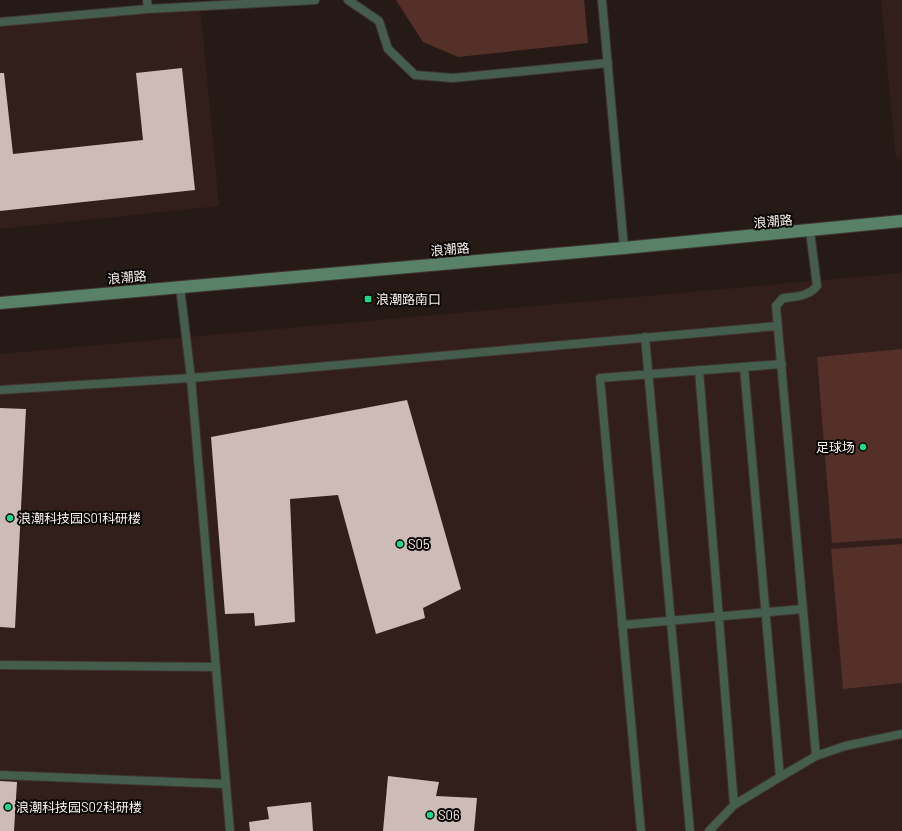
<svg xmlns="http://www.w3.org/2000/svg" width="902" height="831" viewBox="0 0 902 831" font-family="Barlow,'Noto Sans SC',sans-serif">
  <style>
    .built { fill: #321f1b }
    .green { fill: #543028 }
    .building { fill: #ccbbb7 }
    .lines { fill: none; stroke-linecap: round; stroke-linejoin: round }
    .lane-casing { stroke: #3f3431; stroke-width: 10 }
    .secondary-casing { stroke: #3f3431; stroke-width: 14 }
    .lane { stroke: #445d4d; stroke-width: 8 }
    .secondary { stroke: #588168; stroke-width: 12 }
    .poi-dot { fill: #1fd887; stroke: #0b0706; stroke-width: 1.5 }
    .labels { text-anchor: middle; stroke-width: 4; stroke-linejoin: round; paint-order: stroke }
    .street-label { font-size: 13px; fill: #f9f1ee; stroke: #0b0706 }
    .poi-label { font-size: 13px; fill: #f9f1ee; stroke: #0b0706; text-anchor: start }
  </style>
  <rect width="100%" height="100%" fill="#261a17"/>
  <path class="built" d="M 881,0 L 902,0 L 902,161 L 896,158 Z
    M 200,5 L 219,206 L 0,229 L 0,22 Z
    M 902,273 L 902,831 L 0,831 L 0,354 Z"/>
  <path class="green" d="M 396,0 L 584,0 L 588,43 L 458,57 L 423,42 Z
    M 902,349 L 902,538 L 832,543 L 817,357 Z
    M 902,544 L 902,683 L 843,689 L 831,549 Z"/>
  <path class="building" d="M 182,68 L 195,190 L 0,211 L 0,73 L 4,73 L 13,154 L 143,140 L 136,73 Z
    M 407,400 L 461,589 L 423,608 L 425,618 L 376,634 L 338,495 L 290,499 L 295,622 L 255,626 L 254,613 L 225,614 L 211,437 Z
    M 0,408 L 26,409 L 15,628 L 0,627 Z
    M 388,776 L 439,782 L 436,796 L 477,798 L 474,831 L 383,831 Z
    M 0,781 L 17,782 L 14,831 L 0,831 Z
    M 311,802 L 313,831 L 250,831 L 249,822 L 269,819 L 267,807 Z"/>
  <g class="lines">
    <g class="lane-casing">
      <path id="lane" d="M 147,0 L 148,9
        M 348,0 L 379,21 L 388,49 L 415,75 L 453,78 L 608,63
        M 602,0 L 624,248
        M 0,22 L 148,9 L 315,0
        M 810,231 L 817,286 C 809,296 796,297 783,298 L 776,306 L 816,756
        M 180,287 L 191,378 L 230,831
        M 645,337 L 690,831
        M 744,367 L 780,777
        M 699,370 L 734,805
        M 0,390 L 191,378 L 777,326
        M 622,625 L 803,609
        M 0,665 L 216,667
        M 0,775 L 226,784
        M 641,831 L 600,378 L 782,364
        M 709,831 L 734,805 L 780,777 L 816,756 L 845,746 L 902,734"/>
    </g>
    <g class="secondary-casing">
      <path id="secondary" d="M 0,303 L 624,248 L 902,221"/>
    </g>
    <use href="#lane" class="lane"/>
    <use href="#secondary" class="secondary"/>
  </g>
  <g class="poi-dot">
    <rect x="364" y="295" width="8" height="8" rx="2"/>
    <circle cx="863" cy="447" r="4"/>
    <circle cx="10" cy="518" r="4"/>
    <circle cx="400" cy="544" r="4"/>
    <circle cx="8" cy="807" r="4"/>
    <circle cx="430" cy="815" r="4"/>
  </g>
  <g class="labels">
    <g class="street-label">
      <text transform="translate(773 221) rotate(-5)" y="5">浪潮路</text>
      <text transform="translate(450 249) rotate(-5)" y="5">浪潮路</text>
      <text transform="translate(127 277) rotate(-5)" y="5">浪潮路</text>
    </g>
    <g class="poi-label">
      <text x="376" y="304">浪潮路南口</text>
      <text x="855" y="452" text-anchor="end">足球场</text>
      <text x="18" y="523">浪潮科技园S01科研楼</text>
      <text x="408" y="549">S05</text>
      <text x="16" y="812">浪潮科技园S02科研楼</text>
      <text x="438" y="820">S06</text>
    </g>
  </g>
</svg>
